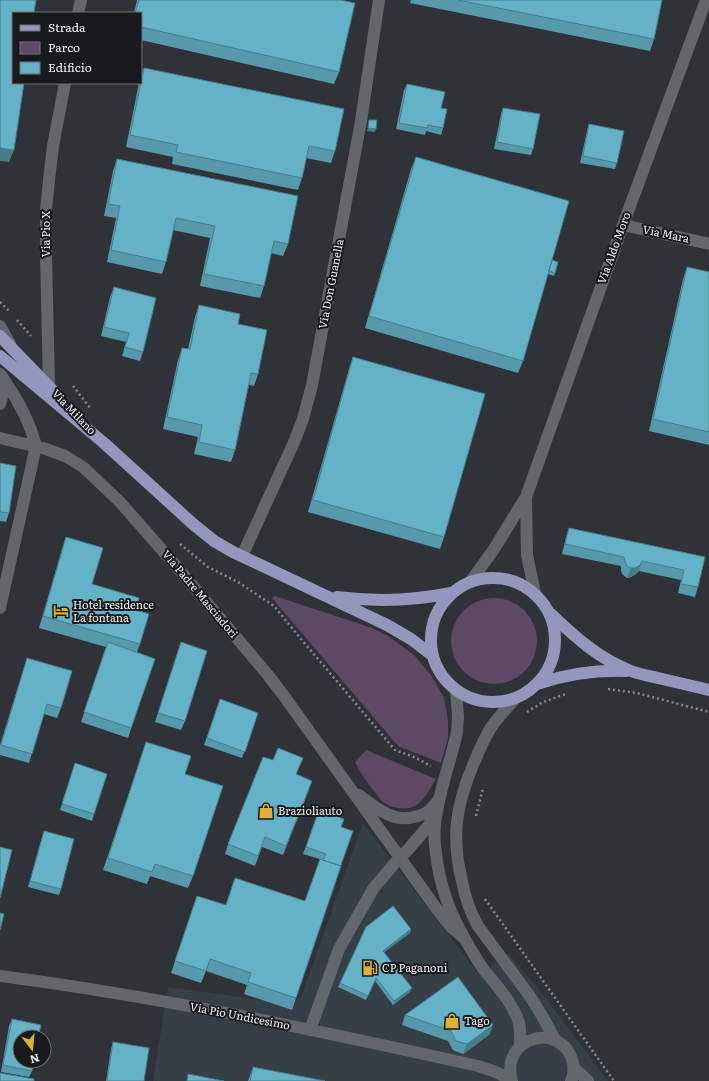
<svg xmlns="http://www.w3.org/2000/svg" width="709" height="1081" viewBox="0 0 709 1081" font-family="Literata,serif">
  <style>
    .built { fill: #363e46 }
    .green { fill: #5e4965 }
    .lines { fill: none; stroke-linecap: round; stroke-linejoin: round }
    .path { stroke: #888a8e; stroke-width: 2.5; stroke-dasharray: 2 3; stroke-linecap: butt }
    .minor { stroke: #63676b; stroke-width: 12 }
    .major { stroke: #9496bc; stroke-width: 12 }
    .wall { fill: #5699ab }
    .shaded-wall { fill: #467d8b }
    .building { fill: #64b2c7; stroke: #467d8b }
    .labels { text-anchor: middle; stroke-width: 4; stroke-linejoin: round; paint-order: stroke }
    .street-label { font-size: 11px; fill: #f0f2f5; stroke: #181a1c }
    .poi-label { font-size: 11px; fill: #f0f2f5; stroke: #181a1c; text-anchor: start }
  </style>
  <rect width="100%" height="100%" fill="#2f3236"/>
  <path class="built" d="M 363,823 L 480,976 L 508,953 L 546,998 L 608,1081 L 153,1081 L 168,987 L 290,1004 L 301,997 Z"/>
  <path class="green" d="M 275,596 L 372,628 L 388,636 L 414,655 L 431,675 L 444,698 L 448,720 L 448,738 L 441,763 L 398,746 L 272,598 Z
    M451 641a43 43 0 1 1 86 0a43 43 0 1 1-86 0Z
    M 366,750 L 436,779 C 430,788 425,800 415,806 C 405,811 390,808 382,801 C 379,799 377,794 374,791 C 367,782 360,773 355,762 Z"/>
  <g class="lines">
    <path class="path" d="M 0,302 L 10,312
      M 17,320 L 31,336
      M 73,386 L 91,409
      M 180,544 L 208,567 L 238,582 L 274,606 L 296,633 L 395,750 L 414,757 L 431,766
      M 608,689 L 637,693 L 709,712
      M 527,712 L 543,702 L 566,694
      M 476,816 L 483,788
      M 485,899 L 614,1081"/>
    <path class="minor" d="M 78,13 L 81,0
      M 623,225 L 709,244
      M 0,326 L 10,344
      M 0,374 C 16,396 29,419 36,446 L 0,608
      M 49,386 L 46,255 L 46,210 L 49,180 L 53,146 L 65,83
      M 0,404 L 3,393 L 5,381
      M 0,438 L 43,448 L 65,456 L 83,467 L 120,502 L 170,559 L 268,675 L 284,696 L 436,908 L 451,927 L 465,939
      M 526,498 L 527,555 L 535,593
      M 242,556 L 295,440 L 303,419 L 312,385 L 361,121 L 379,0
      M 471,581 L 494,549 L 526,497 L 623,225 L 706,0
      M 456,690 L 458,717 L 457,732 C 451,760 440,788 436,817 C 434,829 434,842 436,853 C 439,883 450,913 465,939 C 471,950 477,960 484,970 C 497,986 513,1003 519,1023 C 521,1031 520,1039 520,1047
      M 515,699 C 506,709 497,718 490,729 C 483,741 478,753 473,765 C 456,806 451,837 462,881 C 465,897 470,912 478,926 L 529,995 L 541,1014 L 556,1041
      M 359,795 C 375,807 393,823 414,817 C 419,816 425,814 429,811 C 432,808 436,803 439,799
      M 0,976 C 161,997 320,1031 478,1066 L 496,1072 L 512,1081
      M 310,1030 L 339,949 L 373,889 L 399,858 L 406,852 L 435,818
      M 574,1068 L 588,1081
      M 512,1081 C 499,1035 564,1021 573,1063 C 574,1069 574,1075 571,1081"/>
    <path class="major" d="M 0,336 L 58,396
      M 0,356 L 104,443 L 193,524 L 214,541 L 233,552 L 387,625 L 411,639 L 432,655
      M431 640a62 62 0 1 1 124 0a62 62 0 1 1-124 0Z
      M 337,597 C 376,602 412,601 451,593
      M 551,614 C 575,637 599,659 631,671 C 639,674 649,676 658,678 C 675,682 692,686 709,690
      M 537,684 C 567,674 594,670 626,671"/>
  </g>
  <path class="wall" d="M 137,0 L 341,0 L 339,72 L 334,84 L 141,40 L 141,13 L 134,13 Z
    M 411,0 L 662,0 L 654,39 L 650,51 L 410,3 Z
    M 144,68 L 335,151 L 331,163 L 306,158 L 302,178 L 298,190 L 172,164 L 173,157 L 126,147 L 139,83 L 141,83 L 141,77 Z
    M 407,84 L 441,108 L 443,128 L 441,135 L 426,131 L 425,135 L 396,129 L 404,90 Z
    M 503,108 L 533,149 L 531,155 L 494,149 L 501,114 Z
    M 589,124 L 617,163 L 615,169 L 580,163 L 587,131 Z
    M 416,157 L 552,260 L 555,273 L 554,276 L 548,274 L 523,361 L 518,373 L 365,328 L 411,169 Z
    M 117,159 L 288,244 L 283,256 L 271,253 L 264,286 L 260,298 L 200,286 L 210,238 L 173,230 L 166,262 L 162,274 L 107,262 L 116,218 L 104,216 L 113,171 Z
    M 687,267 L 709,272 L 709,445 L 649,431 L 683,279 Z
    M 114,287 L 143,352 L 140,361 L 122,356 L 126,342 L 101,336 L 110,297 Z
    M 199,305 L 238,324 L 258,374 L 254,386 L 249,385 L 235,450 L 231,462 L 194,454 L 198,437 L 163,429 L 178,360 L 182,348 L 188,349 L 195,317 Z
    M 353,357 L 444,537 L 440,549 L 308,512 L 349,369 Z
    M 0,463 L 9,513 L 6,522 L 0,521 Z
    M 569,528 L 705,557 L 698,587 L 695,597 L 678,593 L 681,580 L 639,571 L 636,574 L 631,577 L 627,578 L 623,575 L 621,571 L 621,566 L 562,554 L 566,537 Z
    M 66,537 L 92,584 L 136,610 L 140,644 L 137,652 L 155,659 L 128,738 L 81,722 L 106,647 L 39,628 L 62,549 Z
    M 181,642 L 185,721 L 181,730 L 155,722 Z
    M 27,658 L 61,708 L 57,718 L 44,714 L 29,763 L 0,755 L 0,745 Z
    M 220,699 L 258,713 L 242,758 L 204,745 Z
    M 146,742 L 185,774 L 193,876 L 188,888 L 150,876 L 147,884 L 103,870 Z
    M 75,763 L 107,774 L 92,821 L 60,810 Z
    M 297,774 L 309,790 L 283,855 L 262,847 L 255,866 L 225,854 L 228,844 Z
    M 319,810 L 341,827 L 338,874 L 292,1010 L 244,994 L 247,985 L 206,971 L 201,983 L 171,973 L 193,908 L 305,901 L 320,859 L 303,854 Z
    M 44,831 L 61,889 L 59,895 L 28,887 Z
    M 411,929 L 410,933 L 384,952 L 410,992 L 393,1005 L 375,981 L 366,1000 L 338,987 L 340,983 Z
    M 405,1015 L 490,1034 L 463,1054 L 453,1050 L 448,1041 L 402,1025 Z
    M 12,1019 L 32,1071 L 29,1077 L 1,1072 L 9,1026 Z
    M 113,1042 L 144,1081 L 106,1081 L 111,1049 Z
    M 253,1067 L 325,1081 L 248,1081 Z"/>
  <path class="shaded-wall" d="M 368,128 L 376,129 L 375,132 L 367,131 Z
    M 0,148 L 14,150 L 9,162 L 0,161 Z
    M 642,561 L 639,571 L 636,574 L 631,577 L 627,578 L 631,568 Z
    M 411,929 L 410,933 L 382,954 L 383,951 Z
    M 412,988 L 410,992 L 393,1005 L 394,1001 Z
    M 493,1025 L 490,1034 L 463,1054 L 467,1044 Z"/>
  <path class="building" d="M 0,0 L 36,0 L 34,13 L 13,13 L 13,83 L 24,83 L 14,150 L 0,148 Z
    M 139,0 L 341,0 L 355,3 L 339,72 L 141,27 L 141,13 L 135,13 Z
    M 458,0 L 662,0 L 654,39 Z
    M 144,68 L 344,109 L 335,151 L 309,146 L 302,178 L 176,152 L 178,145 L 130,135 Z
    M 407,84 L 445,92 L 441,108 L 447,109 L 443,128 L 428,125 L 427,128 L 399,123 Z
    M 503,108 L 540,114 L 533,149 L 497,142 Z
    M 369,120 L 377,120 L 376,129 L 368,128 Z
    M 589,124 L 624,131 L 617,163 L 583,156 Z
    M 416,157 L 569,201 L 523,361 L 369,316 Z
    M 117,159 L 298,196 L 288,244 L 274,241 L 264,286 L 204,274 L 215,226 L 176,218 L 166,262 L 111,250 L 120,206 L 108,204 Z
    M 552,260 L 558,262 L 555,273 L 549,271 Z
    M 687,267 L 709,272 L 709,432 L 653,419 Z
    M 114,287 L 156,298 L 143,352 L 125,347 L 129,333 L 104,327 Z
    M 199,305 L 240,314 L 238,324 L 267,330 L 258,374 L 251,373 L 235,450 L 199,442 L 202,425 L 167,417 L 182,348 L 190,349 Z
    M 353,357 L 485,394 L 444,537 L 313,500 Z
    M 0,463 L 16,466 L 9,513 L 0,512 Z
    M 569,528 L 705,557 L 698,587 L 681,584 L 684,570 L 642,561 L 640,565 L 635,568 L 631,568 L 627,566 L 625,561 L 624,557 L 565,544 Z
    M 66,537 L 103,548 L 92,584 L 139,598 L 136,610 L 149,614 L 140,644 L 43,616 Z
    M 108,642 L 155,659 L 131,728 L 84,712 Z
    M 181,642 L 207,651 L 185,721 L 158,713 Z
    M 27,658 L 72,671 L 61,708 L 47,704 L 32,754 L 1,745 Z
    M 220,699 L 258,713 L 245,752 L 207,738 Z
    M 146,742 L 191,756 L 185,774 L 223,786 L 193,876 L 155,864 L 152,872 L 108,858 Z
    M 278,748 L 303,758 L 296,774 L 312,781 L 286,846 L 265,837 L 258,856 L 228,844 L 263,757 L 273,760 Z
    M 75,763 L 107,774 L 94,814 L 62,804 Z
    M 319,810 L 344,819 L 341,827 L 353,831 L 340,868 L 341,866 L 323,860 L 326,854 L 306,847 Z
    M 44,831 L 74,839 L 61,889 L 30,881 Z
    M 0,847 L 12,850 L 0,898 Z
    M 320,859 L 341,866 L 296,998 L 248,982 L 251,973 L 210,959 L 206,971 L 175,961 L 197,896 L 226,905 L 235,878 L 305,901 Z
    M 393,906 L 411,929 L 383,951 L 412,988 L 394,1001 L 376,978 L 368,996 L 340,983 L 366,927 Z
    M 0,913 L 4,914 L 0,930 Z
    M 458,977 L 493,1025 L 467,1044 L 456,1041 L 451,1031 L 405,1015 Z
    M 12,1019 L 41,1025 L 38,1037 L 20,1037 L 20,1061 L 33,1061 L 32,1071 L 3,1065 Z
    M 113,1042 L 149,1048 L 144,1081 L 107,1081 Z
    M 253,1067 L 325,1081 L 250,1081 Z
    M 0,1073 L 34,1079 L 34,1081 L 0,1081 Z
    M 188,1074 L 224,1081 L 187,1081 Z"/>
  <defs>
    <g id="hotel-bare" transform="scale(1.2)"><path d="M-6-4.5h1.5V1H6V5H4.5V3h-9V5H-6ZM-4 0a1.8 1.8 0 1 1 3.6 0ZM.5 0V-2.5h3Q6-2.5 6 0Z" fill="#e3ae34" stroke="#181a1c" stroke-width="2.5" paint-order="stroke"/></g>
    <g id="shop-bare" transform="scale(1.2)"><path d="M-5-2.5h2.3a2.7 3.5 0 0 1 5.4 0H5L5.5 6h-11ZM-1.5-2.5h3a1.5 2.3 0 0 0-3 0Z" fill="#e3ae34" stroke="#181a1c" stroke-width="2.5" paint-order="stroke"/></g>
    <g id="fuel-bare" transform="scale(1.2)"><path d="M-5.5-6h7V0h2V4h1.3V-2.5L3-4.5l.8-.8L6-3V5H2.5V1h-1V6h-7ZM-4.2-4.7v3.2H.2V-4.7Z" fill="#e3ae34" stroke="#181a1c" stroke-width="2.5" paint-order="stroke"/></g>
  </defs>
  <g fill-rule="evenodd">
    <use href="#hotel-bare" x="61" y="611"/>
    <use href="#shop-bare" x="266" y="811"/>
    <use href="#fuel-bare" x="370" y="968"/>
    <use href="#shop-bare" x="452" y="1021"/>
  </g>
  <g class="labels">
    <g class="street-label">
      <text transform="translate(46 234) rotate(-90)" y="4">Via Pio X</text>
      <text transform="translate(666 234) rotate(12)" y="4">Via Mara</text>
      <text transform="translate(614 248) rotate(-70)" y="4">Via Aldo Moro</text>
      <text transform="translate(331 284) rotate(-79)" y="4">Via Don Guanella</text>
      <text transform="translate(74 412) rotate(46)" y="4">Via Milano</text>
      <text transform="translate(200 594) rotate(50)" y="4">Via Padre Masciadori</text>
      <text transform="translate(240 1016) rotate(11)" y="4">Via Pio Undicesimo</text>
    </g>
    <g class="poi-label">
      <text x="73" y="609">Hotel residence<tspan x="73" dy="13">La fontana</tspan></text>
      <text x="278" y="815">Brazioliauto</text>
      <text x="382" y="972">CP Paganoni</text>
      <text x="464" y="1025">Tago</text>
    </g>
  </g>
  <rect x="12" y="12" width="130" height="72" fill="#181a1c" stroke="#6e7073"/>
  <rect x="20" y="25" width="20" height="6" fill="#9496bc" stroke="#6e7073"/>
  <text x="48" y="32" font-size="12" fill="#f0f2f5">Strada</text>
  <rect x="20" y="42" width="20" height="12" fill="#5e4965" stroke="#6e7073"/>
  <text x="48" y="52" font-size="12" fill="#f0f2f5">Parco</text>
  <rect x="20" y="62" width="20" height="12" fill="#64b2c7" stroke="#6e7073"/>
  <text x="48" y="72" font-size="12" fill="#f0f2f5">Edificio</text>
  <g transform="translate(32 1049) rotate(164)"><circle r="19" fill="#181a1c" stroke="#6e7073"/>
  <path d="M0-3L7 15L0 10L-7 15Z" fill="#e3ae34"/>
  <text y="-6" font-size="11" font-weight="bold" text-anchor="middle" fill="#f0f2f5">N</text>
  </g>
</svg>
